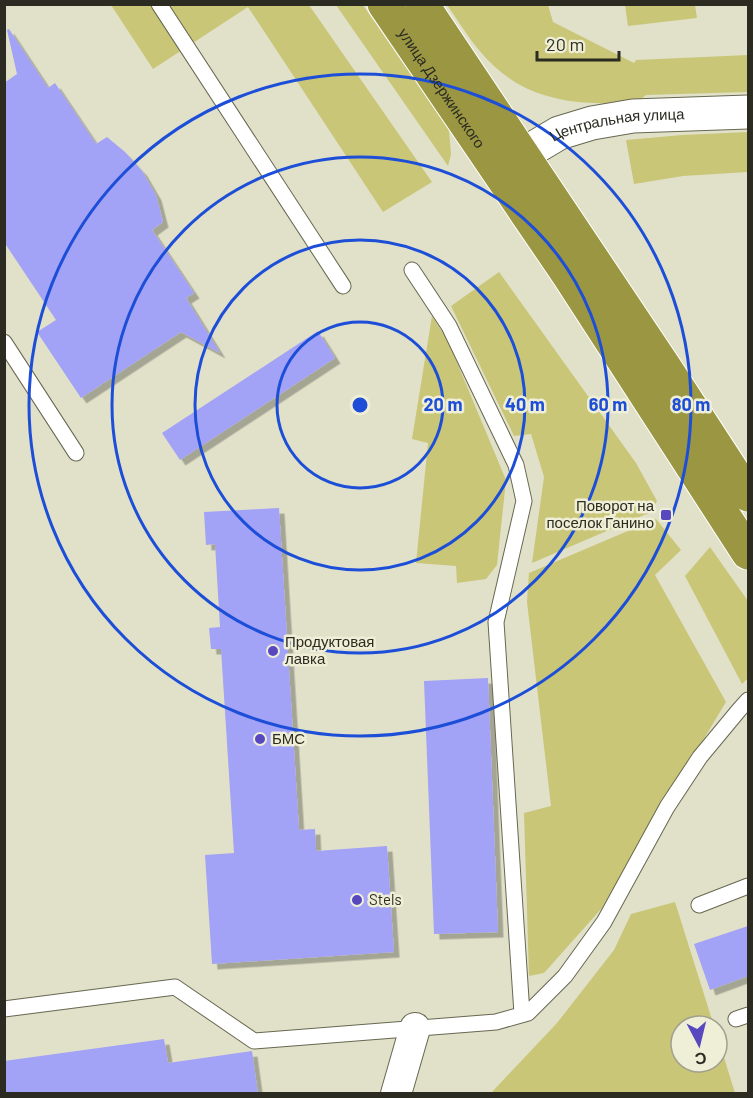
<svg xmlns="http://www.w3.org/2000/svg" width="753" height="1098" viewBox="0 0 753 1098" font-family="Barlow,sans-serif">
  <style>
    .green { fill: #c9c678 }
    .building { fill: #a2a2f6; filter: url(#shadow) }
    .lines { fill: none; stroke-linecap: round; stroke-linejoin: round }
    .lane-casing { stroke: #676752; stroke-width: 17 }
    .street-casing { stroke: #676752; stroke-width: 32 }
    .secondary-casing { stroke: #676752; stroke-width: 35 }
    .highway-casing { stroke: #fff; stroke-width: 35 }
    .lane { stroke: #fff; stroke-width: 15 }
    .street { stroke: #fff; stroke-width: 30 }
    .secondary { stroke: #fff; stroke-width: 33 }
    .highway { stroke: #9a9642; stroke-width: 33 }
    .ring { fill: none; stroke: #1d4ed8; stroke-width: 3 }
    .poi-dot { fill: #5748c0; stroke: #efeed6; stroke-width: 2 }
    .labels { text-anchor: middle; stroke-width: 5; stroke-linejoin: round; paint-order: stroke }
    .street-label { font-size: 15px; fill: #2b2b22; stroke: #efeed6 }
    .poi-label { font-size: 15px; fill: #2b2b22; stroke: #efeed6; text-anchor: start }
    .centre { fill: #1d4ed8; stroke: #efeed6; stroke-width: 3 }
    .ring-label { font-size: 18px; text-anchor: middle; font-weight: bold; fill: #1d4ed8; stroke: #efeed6; stroke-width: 5; stroke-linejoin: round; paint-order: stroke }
  </style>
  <defs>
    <filter id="shadow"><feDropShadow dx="5.5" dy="5.5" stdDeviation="0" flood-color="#0004"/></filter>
  </defs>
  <rect width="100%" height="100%" fill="#e1e1c9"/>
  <path class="green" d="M 111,5 L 309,5 L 432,182 L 383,212 L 248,7 L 153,69 Z
    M 336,5 L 363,5 L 449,130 L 451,154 L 448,166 Z
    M 447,5 L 548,5 L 553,22 L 634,63 L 636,60 L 748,55 L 748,92 L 646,95 C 643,97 638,102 635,103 C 625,106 604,103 593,103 C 546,101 509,87 479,50 C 467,36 458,20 447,5 Z
    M 625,5 L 695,5 L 697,18 L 628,26 Z
    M 748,132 L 748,172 L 683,176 L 634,184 L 626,140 L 682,135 Z
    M 499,272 L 636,463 L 657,501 L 651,512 L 532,563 L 544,477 L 531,434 L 514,436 L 451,306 Z
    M 432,316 L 448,341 L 506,480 L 497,565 L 486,579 L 457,583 L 456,566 L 416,563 L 428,443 L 412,439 Z
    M 656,519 L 681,550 L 655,575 L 726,702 L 602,908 L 544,973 L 529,976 L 524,813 L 551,806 L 527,602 L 529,573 Z
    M 710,547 L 748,601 L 748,678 L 742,684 L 685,576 Z
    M 675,902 L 714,1026 L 681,1026 L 681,1062 L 717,1062 L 717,1035 L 735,1093 L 491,1093 L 557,1023 L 614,950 L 631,914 Z"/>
  <path class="building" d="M 9,29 L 48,88 L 55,83 L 96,144 L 107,137 L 125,152 L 142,171 L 156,195 L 163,222 L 152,230 L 194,293 L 186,298 L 220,353 L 181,332 L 81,398 L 37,332 L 56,320 L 4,242 L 4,83 L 17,74 L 7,30 Z
    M 318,331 L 335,358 L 180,460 L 162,433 Z
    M 279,508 L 299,830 L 315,829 L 316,851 L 387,846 L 394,952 L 212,964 L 205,855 L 234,853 L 221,649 L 211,649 L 209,628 L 220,627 L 215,544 L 206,545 L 204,512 Z
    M 488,678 L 498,932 L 434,934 L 424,681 Z
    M 748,926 L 748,976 L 710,990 L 694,944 Z
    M 164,1039 L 168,1063 L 252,1051 L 258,1094 L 4,1094 L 4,1061 Z"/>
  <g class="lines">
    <g class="lane-casing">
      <path id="lane" d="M 159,4 L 343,286
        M 412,270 L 449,326 L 516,465 L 524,501 L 496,622 L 522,1014
        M 4,342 L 76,453
        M 699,905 L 748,886
        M 4,1009 L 175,987 L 254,1041 L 496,1022 L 528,1013 L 565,976 L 604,922 L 667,807 L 700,757 L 739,710 L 748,700
        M 736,1019 L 748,1015"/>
    </g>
    <g class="street-casing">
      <path id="street" d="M 396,1094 L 415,1028"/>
    </g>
    <g class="secondary-casing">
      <g id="secondary">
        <path id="s1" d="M 500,172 L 522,155 L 559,133 L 592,123 L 633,116 L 748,112"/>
      </g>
    </g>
    <g class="highway-casing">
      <g id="highway">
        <path id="s2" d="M 384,4 L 569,276 L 748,553"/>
        <path d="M 422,4 L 664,366 L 748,495"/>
      </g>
    </g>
    <use href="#lane" class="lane"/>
    <use href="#street" class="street"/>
    <use href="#secondary" class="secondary"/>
    <use href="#highway" class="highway"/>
  </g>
  <g class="ring">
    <circle cx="360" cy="405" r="83"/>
    <circle cx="360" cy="405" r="165"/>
    <circle cx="360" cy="405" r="248"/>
    <circle cx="360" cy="405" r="331"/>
  </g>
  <g class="poi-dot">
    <rect x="660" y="509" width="12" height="12" rx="3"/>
    <circle cx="273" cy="651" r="6"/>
    <circle cx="260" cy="739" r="6"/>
    <circle cx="357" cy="900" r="6"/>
  </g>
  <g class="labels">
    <g class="street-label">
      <text dy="5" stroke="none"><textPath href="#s2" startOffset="102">улица Дзержинского</textPath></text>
      <text dy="5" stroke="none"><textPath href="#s1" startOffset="130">Центральная улица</textPath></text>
    </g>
    <g class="poi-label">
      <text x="654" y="511" text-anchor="end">Поворот на<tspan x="654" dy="17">поселок Ганино</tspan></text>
      <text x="285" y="647">Продуктовая<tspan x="285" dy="17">лавка</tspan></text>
      <text x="272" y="744">БМС</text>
      <text x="369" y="905">Stels</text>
    </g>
  </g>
  <circle cx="360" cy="405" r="9" class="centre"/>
  <g class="ring-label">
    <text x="443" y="411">20 m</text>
    <text x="525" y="411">40 m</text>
    <text x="608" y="411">60 m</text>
    <text x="691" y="411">80 m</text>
  </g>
  <rect width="753" height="1098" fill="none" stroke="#2b2b22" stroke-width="12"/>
  <g transform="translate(699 1044) rotate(173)"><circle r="28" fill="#efeed6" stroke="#a1a08e" stroke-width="1.5"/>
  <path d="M0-4.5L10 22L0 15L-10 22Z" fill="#5748c0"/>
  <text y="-9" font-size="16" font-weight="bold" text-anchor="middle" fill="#2b2b22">С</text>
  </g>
  <path d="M537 51v9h82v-9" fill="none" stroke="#2b2b22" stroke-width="3"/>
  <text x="546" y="51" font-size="18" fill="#2b2b22" stroke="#efeed6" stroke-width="4.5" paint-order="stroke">20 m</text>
</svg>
